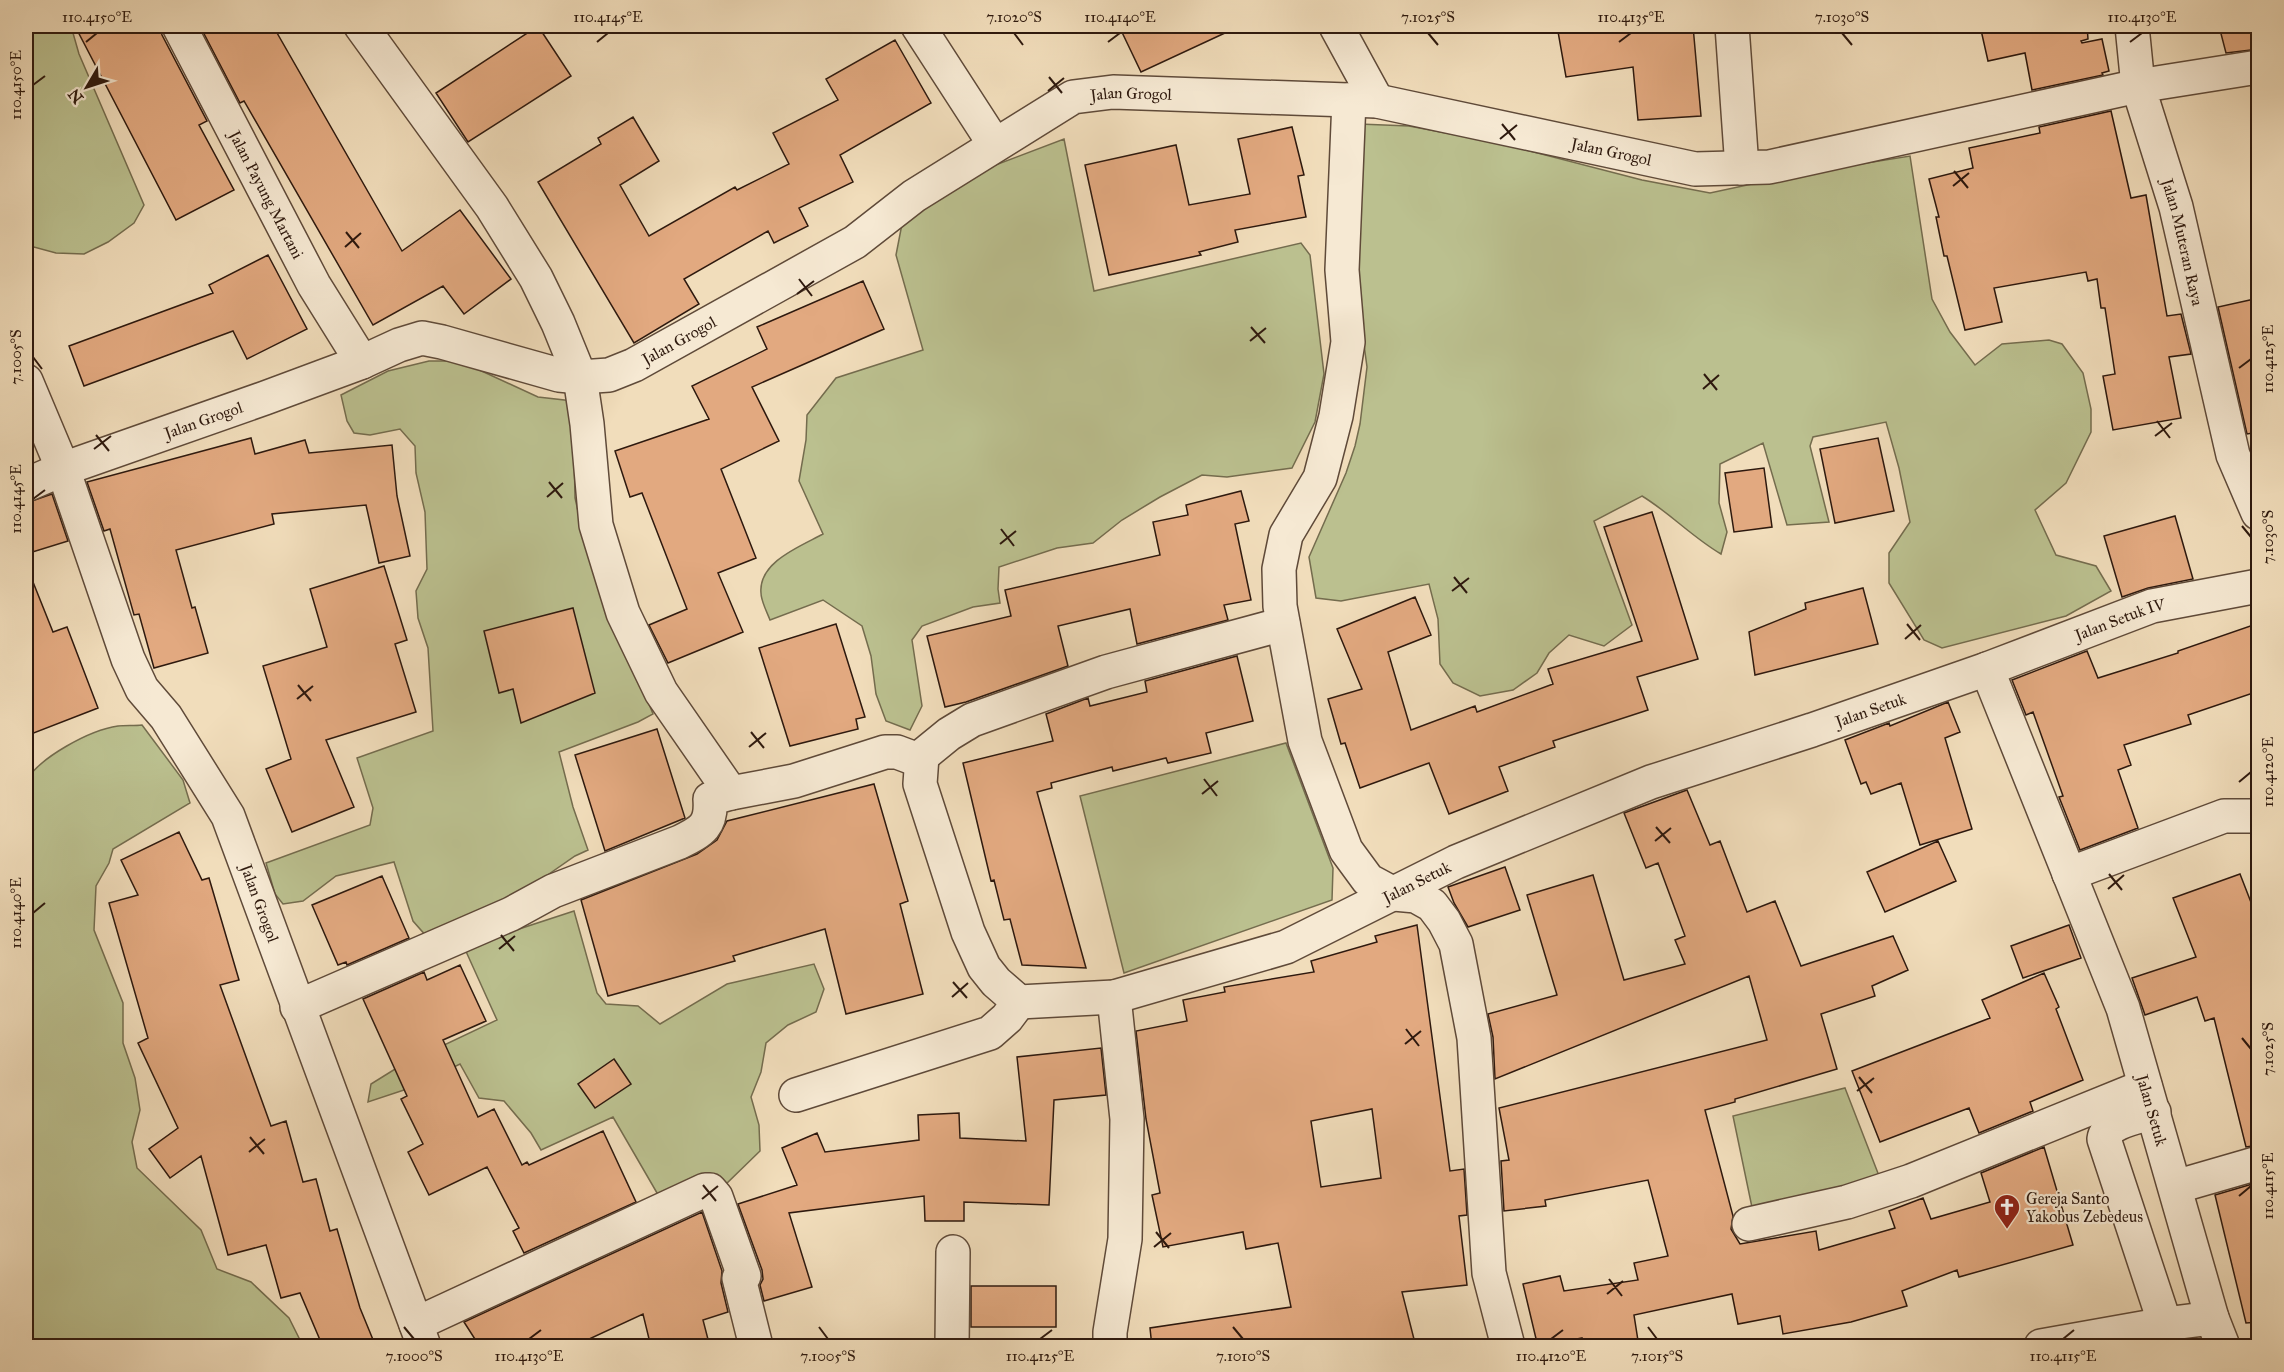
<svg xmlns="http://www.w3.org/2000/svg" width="2284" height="1372" viewBox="0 0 2284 1372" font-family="'IM FELL Great Primer',serif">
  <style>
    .green { fill: #bbc08f; stroke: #746c4e; stroke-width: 1.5 }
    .building { fill: #e2a980; stroke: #2e190e; stroke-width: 1.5; fill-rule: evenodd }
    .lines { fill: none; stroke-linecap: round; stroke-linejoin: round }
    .minor-casing { stroke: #5f4a39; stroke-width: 36 }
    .minor { stroke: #f6e9d3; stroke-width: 33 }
    .ticks { fill: none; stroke: #2e190e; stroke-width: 2 }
    .labels { text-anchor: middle; stroke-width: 4.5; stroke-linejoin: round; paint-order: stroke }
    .street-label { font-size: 16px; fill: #2e190e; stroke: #f6e9d3 }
    .poi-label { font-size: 16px; fill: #2e190e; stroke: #f6e9d3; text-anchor: start }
    .neatline { fill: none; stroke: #2e190e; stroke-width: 2 }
    .ticks-label { font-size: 15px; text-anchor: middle; fill: #2e190e }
  </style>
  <rect width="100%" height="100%" fill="#f1ddbb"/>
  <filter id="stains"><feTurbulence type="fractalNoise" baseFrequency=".00333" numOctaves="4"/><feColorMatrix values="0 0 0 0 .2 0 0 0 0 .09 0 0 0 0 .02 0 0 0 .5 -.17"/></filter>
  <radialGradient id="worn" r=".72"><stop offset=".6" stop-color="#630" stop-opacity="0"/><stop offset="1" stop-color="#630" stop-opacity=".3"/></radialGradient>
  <path class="green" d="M 26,26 L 71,26 L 79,54 L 144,205 L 134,223 L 108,242 L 84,254 L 56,253 L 34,247 L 26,251 Z
    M 1334,123 L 1409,126 L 1499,143 L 1642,180 L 1710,193 L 1804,173 L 1910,156 L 1932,299 L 1950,332 L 1975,365 L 2002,344 L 2049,340 L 2062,344 L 2083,373 L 2091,409 L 2091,432 L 2066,483 L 2035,510 L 2056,555 L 2096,566 L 2111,591 L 2066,616 L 1942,648 L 1924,640 L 1889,583 L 1889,553 L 1910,522 L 1899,468 L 1886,422 L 1813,437 L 1810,446 L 1829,522 L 1787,525 L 1763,443 L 1720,464 L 1719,503 L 1727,532 L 1721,554 C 1692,537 1670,513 1642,496 L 1594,521 L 1632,625 L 1604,646 L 1569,635 L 1549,653 L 1537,673 L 1513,690 L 1480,696 L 1453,683 L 1440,664 L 1438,619 L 1429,584 L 1341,601 L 1316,598 L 1309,557 L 1346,473 L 1355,446 L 1360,424 L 1367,367 Z
    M 1064,139 L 1094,291 L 1301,243 L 1310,255 L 1324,374 L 1315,422 L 1292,468 L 1227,477 L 1202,475 L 1160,497 L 1122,520 L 1093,543 L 1057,548 L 999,567 L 998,589 L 1000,603 L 973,607 L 922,626 L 912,640 L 922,706 L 910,730 L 886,721 L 876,694 L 871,656 L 862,626 L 823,600 L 770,620 C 767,612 761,601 761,593 C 758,562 801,546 823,534 L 799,481 L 806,440 L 807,415 L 836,378 L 923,350 L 896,255 L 902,224 L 956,180 Z
    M 429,361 L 460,361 L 538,397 L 573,401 L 575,498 L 586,546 L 653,714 L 638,722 L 559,752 L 573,807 L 588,850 L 575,856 L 539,881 L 524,903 L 428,938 L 413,921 L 394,862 L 336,876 L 303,901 L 283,904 L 275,894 L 266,863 L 370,825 L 373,808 L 357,758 L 433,731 L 428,648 L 418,618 L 416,591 L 427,569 L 425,512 L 416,473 L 415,446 L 400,429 L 370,435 L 354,433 L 347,421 L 341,395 L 388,371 Z
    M 142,725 L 183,780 L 190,803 L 113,849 L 109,863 L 96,886 L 94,930 L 123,1003 L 123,1043 L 135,1078 L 140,1110 L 132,1142 L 137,1168 L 201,1230 L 217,1269 L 251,1282 L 289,1318 L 303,1346 L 31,1346 L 26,1333 L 26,781 C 40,757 90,730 118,726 C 126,725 134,726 142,725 Z
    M 1286,743 L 1333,868 L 1332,900 L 1124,973 L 1080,796 Z
    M 574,911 L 597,993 L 606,1004 L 638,1006 L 660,1024 L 727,984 L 814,964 L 824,989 L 816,1012 L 788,1025 L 766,1043 L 761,1072 L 751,1097 L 759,1125 L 760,1151 L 726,1184 L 664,1205 L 613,1117 L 541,1150 L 531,1133 L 504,1101 L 479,1098 L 460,1064 L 413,1087 L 368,1102 L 371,1084 L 400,1066 L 497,1020 L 464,947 Z
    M 1845,1088 L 1881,1181 L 1754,1217 L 1733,1116 Z"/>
  <path class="building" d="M 75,26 L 160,26 L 162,35 L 207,121 L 199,125 L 234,190 L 176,220 Z
    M 200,26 L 273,26 L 402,251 L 460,210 L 511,279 L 464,314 L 443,286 L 373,325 L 244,101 L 240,103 Z
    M 538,26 L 571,76 L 468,142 L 436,93 Z
    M 1119,26 L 1240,26 L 1141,72 Z
    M 1557,26 L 1693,26 L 1701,116 L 1638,120 L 1633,67 L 1566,77 Z
    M 1999,26 L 2087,26 L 2088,39 L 2081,41 L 2082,43 L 2102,39 L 2109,71 L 2102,73 L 2103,75 L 2032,90 L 2025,53 L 1988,61 L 1981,30 Z
    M 2219,26 L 2259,26 L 2259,49 L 2226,53 Z
    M 895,40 L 931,103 L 840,155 L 853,182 L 799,208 L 808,226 L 774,243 L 768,231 L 684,279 L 699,304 L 634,343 L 538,182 L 601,144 L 598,138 L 633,117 L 659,161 L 620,185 L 649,236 L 735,187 L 737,190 L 789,164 L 773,133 L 838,100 L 826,79 Z
    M 2111,111 L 2131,198 L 2146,195 L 2167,316 L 2181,314 L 2191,354 L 2169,357 L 2181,418 L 2113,430 L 2103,376 L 2115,374 L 2105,308 L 2101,308 L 2097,279 L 2088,281 L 2086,272 L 1994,288 L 2002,322 L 1965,330 L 1947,256 L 1944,256 L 1936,217 L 1939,217 L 1929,179 L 1973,168 L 1969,148 L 2040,133 L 2039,127 Z
    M 1292,127 L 1304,175 L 1298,176 L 1306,217 L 1235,230 L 1238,242 L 1199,252 L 1201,255 L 1109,275 L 1085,165 L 1176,145 L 1189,205 L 1250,194 L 1238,139 Z
    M 268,255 L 307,329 L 247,359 L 233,331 L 84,386 L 69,346 L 213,293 L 209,285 Z
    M 863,281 L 884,329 L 752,387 L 779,441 L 721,469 L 756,558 L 718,573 L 743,632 L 668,663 L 649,625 L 687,609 L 642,493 L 630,497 L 615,451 L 709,419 L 692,386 L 767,349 L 757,327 Z
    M 2259,298 L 2259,432 L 2247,434 L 2218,307 Z
    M 251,438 L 255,454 L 305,440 L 309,453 L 392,445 L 397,496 L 410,556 L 379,563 L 366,505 L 272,514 L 274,524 L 176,550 L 192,608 L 195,607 L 208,653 L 154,668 L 139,614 L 134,615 L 110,529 L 104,531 L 87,482 Z
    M 1878,438 L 1894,511 L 1835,523 L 1820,449 Z
    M 1764,468 L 1772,527 L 1734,532 L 1725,473 Z
    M 1241,491 L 1249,521 L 1235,524 L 1251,600 L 1224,605 L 1228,620 L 1137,644 L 1130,609 L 1058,626 L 1068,666 L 966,702 L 945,707 L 927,636 L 1011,616 L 1005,590 L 1160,555 L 1153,522 L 1188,515 L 1186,505 Z
    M 52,494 L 68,541 L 26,554 L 26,503 Z
    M 1652,512 L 1698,659 L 1637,677 L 1648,710 L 1553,741 L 1555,747 L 1499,767 L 1508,791 L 1449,814 L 1429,763 L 1360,788 L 1345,743 L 1341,744 L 1328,699 L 1362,689 L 1337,629 L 1415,597 L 1431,635 L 1388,652 L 1411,730 L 1475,706 L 1477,712 L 1553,684 L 1548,669 L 1642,641 L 1604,527 Z
    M 2175,516 L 2193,579 L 2148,588 L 2122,597 L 2104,536 Z
    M 384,566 L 407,640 L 395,644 L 416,712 L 326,740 L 354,807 L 292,832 L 266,769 L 291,759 L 263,666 L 327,647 L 310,589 Z
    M 27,567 L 53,632 L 67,627 L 98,708 L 26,736 L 26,568 Z
    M 1863,588 L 1878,644 L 1755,675 L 1749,632 L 1806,609 L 1805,603 Z
    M 573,608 L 595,693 L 521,723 L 513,689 L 499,693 L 484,631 Z
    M 2259,623 L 2259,691 L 2188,715 L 2191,724 L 2124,745 L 2131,765 L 2118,770 L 2138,828 L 2080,850 L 2063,807 L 2059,797 L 2063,796 L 2033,712 L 2026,715 L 2012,680 L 2087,651 L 2098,678 L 2178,653 L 2178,651 Z
    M 836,624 L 865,717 L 856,719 L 858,729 L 790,746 L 759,648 Z
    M 1237,656 L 1253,721 L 1206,733 L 1211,753 L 1168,763 L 1166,758 L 1113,771 L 1112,767 L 1051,783 L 1052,788 L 1037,792 L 1086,968 L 1022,965 L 1010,919 L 1004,920 L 994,880 L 991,881 L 963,763 L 1053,741 L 1046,714 L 1088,698 L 1090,706 L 1147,692 L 1145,681 Z
    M 1948,702 L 1960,732 L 1945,738 L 1972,829 L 1920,845 L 1901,783 L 1871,794 L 1866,782 L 1861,784 L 1845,740 L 1889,723 L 1890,726 Z
    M 657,729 L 685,818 L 605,851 L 575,755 Z
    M 874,784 L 908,901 L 900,904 L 923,994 L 846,1014 L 825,929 L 733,956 L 735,961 L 608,996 L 581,900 L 697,854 L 717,840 L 727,821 Z
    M 1687,790 L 1710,845 L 1720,841 L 1747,912 L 1775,901 L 1801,966 L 1893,936 L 1908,970 L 1872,986 L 1875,996 L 1821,1014 L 1837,1069 L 1735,1099 L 1735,1102 L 1705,1110 L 1733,1216 L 1731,1229 L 1740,1244 L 1816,1231 L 1819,1250 L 1895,1228 L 1889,1211 L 1923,1198 L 1931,1219 L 1990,1202 L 1981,1173 L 2044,1147 L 2073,1245 L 1959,1277 L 1957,1270 L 1902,1291 L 1907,1306 L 1851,1322 L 1783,1334 L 1780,1316 L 1738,1324 L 1732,1294 L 1634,1315 L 1639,1347 L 1583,1347 L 1582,1338 L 1538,1347 L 1523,1284 L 1560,1276 L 1564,1291 L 1638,1280 L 1634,1263 L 1668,1256 L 1648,1180 L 1545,1200 L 1546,1206 L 1504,1211 L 1501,1161 L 1509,1160 L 1499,1108 L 1767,1040 L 1749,976 L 1495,1079 L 1493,1037 L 1488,1014 L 1557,995 L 1527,895 L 1593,875 L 1624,980 L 1685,964 L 1675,940 L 1685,936 L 1658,863 L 1646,868 L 1624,813 Z
    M 179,832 L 202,880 L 209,878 L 239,980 L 220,985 L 271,1126 L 286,1121 L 303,1182 L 316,1179 L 330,1231 L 337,1229 L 360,1308 L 376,1347 L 323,1347 L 300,1293 L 281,1298 L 266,1245 L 228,1255 L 201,1156 L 170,1178 L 149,1149 L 178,1128 L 138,1043 L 148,1038 L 109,903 L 138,895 L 121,860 Z
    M 1938,841 L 1956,881 L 1885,912 L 1867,872 Z
    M 1505,867 L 1520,910 L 1468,927 L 1454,903 L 1448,887 Z
    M 2240,874 L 2259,923 L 2259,1145 L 2246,1147 L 2214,1018 L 2205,1021 L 2197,997 L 2145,1015 L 2132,978 L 2196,957 L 2173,898 Z
    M 382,876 L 409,938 L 347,965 L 346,962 L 338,965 L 312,905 Z
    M 1417,925 L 1450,1171 L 1464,1169 L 1467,1215 L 1459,1216 L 1467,1285 L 1402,1292 L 1416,1347 L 1152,1347 L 1150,1328 L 1291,1307 L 1278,1243 L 1246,1249 L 1243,1232 L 1163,1247 L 1152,1195 L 1160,1193 L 1146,1119 L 1136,1031 L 1187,1021 L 1183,1000 L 1225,992 L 1224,987 L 1314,972 L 1311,961 L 1377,942 L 1375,936 ZM 1372,1109 L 1381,1178 L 1321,1187 L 1311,1121 Z
    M 2069,925 L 2081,958 L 2023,978 L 2011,946 Z
    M 460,965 L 486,1021 L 443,1040 L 478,1117 L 494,1109 L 522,1165 L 527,1162 L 529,1165 L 603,1131 L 636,1202 L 524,1253 L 513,1231 L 519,1228 L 487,1167 L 429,1195 L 408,1152 L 423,1144 L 401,1099 L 407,1096 L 363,999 L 424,972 L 427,980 Z
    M 2044,973 L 2059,1007 L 2056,1009 L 2083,1080 L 2030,1102 L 2033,1111 L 1979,1133 L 1969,1108 L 1880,1142 L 1852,1071 L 1990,1018 L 1982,1000 Z
    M 1101,1048 L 1106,1095 L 1054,1100 L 1049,1205 L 964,1202 L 964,1221 L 925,1221 L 924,1196 L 789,1213 L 812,1287 L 764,1301 L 760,1285 L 763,1279 L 762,1270 L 738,1204 L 797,1185 L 782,1148 L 817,1133 L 825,1152 L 919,1140 L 918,1115 L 959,1113 L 960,1138 L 1026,1141 L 1017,1057 Z
    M 614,1059 L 631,1084 L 595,1108 L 578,1084 Z
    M 2259,1182 L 2259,1322 L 2246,1323 L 2215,1195 Z
    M 702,1212 L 722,1271 L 721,1283 L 728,1312 L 703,1320 L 710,1347 L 651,1347 L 643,1314 L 572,1347 L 480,1347 L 464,1322 Z
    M 971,1286 L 1056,1286 L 1056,1327 L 971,1327 Z"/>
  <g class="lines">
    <g class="minor-casing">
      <g id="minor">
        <path id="s1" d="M 179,26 L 314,285 L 362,362"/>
        <path d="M 361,26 L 492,207 L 536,278 L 558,323 L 580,377 L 587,424 L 596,525 L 623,613 L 661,692 L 731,793"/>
        <path d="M 918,26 L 995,145"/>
        <path d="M 1336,26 L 1377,101"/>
        <path d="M 1732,26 L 1742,168"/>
        <path id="s2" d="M 2258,67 L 2138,86 L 2176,207 L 2233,455 L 2258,513"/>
        <path d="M 1349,100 L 1342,270 L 1348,342 L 1336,416 L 1320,478 L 1286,535 L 1279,569 L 1280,606 L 1305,741 L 1346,850 L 1368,880 L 1394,894 L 1416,896 L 1432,905 L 1444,921 L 1456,944 L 1474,1038 L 1489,1273 L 1508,1346"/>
        <path id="s3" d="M 26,381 L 63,469 L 128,659 L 142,689 L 166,717 L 228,816 L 424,1346"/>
        <path id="s4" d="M 26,485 L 63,469 L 265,398 L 362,362 L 399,345 L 422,338 L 442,342 L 559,375 L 580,377 L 609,375 L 634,365 L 855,242 L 914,196 L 1073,97 L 1113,92 L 1377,101 L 1695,169 L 1769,167 L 2138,86 L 2132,26"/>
        <path id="s5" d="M 1987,669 L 2152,606 L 2258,586"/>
        <path id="s6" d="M 922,756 L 920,784 L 968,932 L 984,967 L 996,982 L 1019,1002 L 1114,997 L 1286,947 L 1456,862 L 1651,782 L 1812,730 L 1987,669 L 2123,1008 L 2212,1318"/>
        <path d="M 2069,874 L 2224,816 L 2254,816 L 2258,818"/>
        <path d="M 297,1007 L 511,914 L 553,891 L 680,842 C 702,831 712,826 710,799 L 731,793 L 794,781 L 885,752 L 897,752 L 913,758 L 922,756 L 949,734 L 972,720 L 1106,672 L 1283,624"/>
        <path d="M 796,1095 L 990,1033 L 1007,1018 L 1019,1002"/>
        <path d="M 2154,1112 C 2139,1117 2106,1122 2104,1139 L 2165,1324"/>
        <path d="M 2175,1187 L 2258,1163"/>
        <path d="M 1749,1224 L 1847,1202 L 1911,1181 L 2145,1086"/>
        <path d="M 416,1324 L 705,1190 L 710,1190 L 716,1197 L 744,1276 L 739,1278 L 756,1346"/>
        <path d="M 952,1346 L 953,1252"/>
        <path d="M 1110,1346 L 1110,1332 L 1125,1239 L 1127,1119 L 1114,997"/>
        <path d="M 2041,1346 L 2165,1324 L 2212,1318 L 2223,1346"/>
      </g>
    </g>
    <use href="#minor" class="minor"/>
  </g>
  <path class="ticks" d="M 1014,33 L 1023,45M 1428,33 L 1438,45M 1842,33 L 1852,45M 86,42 L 97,33M 597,42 L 608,33M 1108,42 L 1120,33M 1619,42 L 1631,33M 2130,42 L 2142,33M 1049,77 L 1062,93M 33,85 L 45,76M 1048,91 L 1064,78M 1502,124 L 1515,140M 1500,139 L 1517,125M 1954,171 L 1968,188M 1953,186 L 1969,173M 346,232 L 359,248M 345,247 L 361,233M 799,279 L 812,296M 797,294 L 814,281M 1251,327 L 1265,343M 1250,341 L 1266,328M 33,357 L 42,369M 2239,368 L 2251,359M 1704,374 L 1717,390M 1703,389 L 1719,375M 2157,421 L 2170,438M 96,435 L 109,451M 2155,436 L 2172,423M 94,449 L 111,436M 549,482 L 562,498M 547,497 L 563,483M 33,499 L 45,490M 2242,526 L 2251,537M 1001,529 L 1014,546M 1000,544 L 1016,531M 1454,577 L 1467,593M 1452,591 L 1469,578M 1907,624 L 1920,640M 1905,639 L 1921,625M 298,685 L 311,701M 297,699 L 313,686M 751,732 L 764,748M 749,747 L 766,733M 1204,779 L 1217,796M 2239,782 L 2251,772M 1202,794 L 1218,781M 1656,827 L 1670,843M 1655,841 L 1671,828M 2109,874 L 2122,890M 2108,889 L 2124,875M 33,913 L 45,903M 501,935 L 514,951M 499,949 L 515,936M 953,982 L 967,998M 952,997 L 968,983M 1406,1029 L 1419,1046M 2242,1038 L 2251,1049M 1405,1044 L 1421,1031M 1859,1077 L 1872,1093M 1857,1091 L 1874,1078M 250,1137 L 264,1154M 249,1152 L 265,1139M 703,1185 L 716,1201M 2239,1196 L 2251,1186M 702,1199 L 718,1186M 1156,1232 L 1169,1248M 1154,1247 L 1171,1233M 1609,1279 L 1622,1296M 1607,1294 L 1623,1281M 404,1327 L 414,1339M 819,1327 L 828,1339M 1233,1327 L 1243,1339M 1648,1327 L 1657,1339M 529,1339 L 541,1330M 1040,1339 L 1052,1330M 1551,1339 L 1563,1330M 2063,1339 L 2074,1330"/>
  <defs>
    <g id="church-pin" transform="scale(1.35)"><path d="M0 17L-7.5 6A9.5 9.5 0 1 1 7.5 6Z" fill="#8f2418" stroke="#f6e9d3"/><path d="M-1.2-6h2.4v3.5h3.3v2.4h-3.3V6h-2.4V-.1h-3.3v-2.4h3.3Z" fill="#fff"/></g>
  </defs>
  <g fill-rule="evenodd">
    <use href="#church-pin" x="2007" y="1207"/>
  </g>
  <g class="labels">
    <g class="street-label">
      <text dy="6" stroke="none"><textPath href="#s4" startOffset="1215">Jalan Grogol</textPath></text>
      <text dy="6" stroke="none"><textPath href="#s4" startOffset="1701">Jalan Grogol</textPath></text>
      <text dy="6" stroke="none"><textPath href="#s1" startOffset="190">Jalan Payung Martani</textPath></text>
      <text dy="6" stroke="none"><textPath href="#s2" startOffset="284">Jalan Muteran Raya</textPath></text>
      <text dy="6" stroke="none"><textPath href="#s4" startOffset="693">Jalan Grogol</textPath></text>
      <text dy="6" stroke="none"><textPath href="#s4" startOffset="189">Jalan Grogol</textPath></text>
      <text dy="6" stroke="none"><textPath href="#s5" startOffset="142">Jalan Setuk IV</textPath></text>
      <text dy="6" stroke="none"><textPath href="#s6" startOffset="1178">Jalan Setuk</textPath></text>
      <text dy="6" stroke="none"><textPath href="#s6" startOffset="692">Jalan Setuk</textPath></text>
      <text dy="6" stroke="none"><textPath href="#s3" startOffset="576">Jalan Grogol</textPath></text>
      <text dy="6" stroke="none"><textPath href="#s6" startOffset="1773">Jalan Setuk</textPath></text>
    </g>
    <g class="poi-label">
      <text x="2026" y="1204">Gereja Santo<tspan x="2026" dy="18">Yakobus Zebedeus</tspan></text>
    </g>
  </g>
  <rect width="2284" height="1372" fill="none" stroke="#f1ddbb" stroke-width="66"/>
  <g transform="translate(87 87) rotate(231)" stroke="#f6e9d3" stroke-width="4.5" paint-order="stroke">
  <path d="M0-4.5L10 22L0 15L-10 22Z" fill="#2e190e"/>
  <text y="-9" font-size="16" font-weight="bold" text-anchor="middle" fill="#2e190e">N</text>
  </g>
  <rect x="33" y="33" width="2218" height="1306" class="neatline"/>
  <g class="ticks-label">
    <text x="97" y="22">110.4150°E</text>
    <text x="608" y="22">110.4145°E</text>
    <text x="1014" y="22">7.1020°S</text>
    <text x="1120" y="22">110.4140°E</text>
    <text x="1428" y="22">7.1025°S</text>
    <text x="1631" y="22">110.4135°E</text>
    <text x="1842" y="22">7.1030°S</text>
    <text x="2142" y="22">110.4130°E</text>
    <text transform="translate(16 85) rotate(-90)" y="5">110.4150°E</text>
    <text transform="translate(16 357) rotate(-90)" y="5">7.1005°S</text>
    <text transform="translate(2268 359) rotate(-90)" y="5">110.4125°E</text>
    <text transform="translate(16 499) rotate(-90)" y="5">110.4145°E</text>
    <text transform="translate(2268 537) rotate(-90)" y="5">7.1030°S</text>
    <text transform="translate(2268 772) rotate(-90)" y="5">110.4120°E</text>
    <text transform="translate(16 913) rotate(-90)" y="5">110.4140°E</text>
    <text transform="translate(2268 1049) rotate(-90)" y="5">7.1025°S</text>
    <text transform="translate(2268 1186) rotate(-90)" y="5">110.4115°E</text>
    <text x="414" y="1361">7.1000°S</text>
    <text x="529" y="1361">110.4130°E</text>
    <text x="828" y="1361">7.1005°S</text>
    <text x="1040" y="1361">110.4125°E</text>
    <text x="1243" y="1361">7.1010°S</text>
    <text x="1551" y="1361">110.4120°E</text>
    <text x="1657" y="1361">7.1015°S</text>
    <text x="2063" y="1361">110.4115°E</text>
  </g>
  <rect width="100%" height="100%" filter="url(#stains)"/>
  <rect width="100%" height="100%" fill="url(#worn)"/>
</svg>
